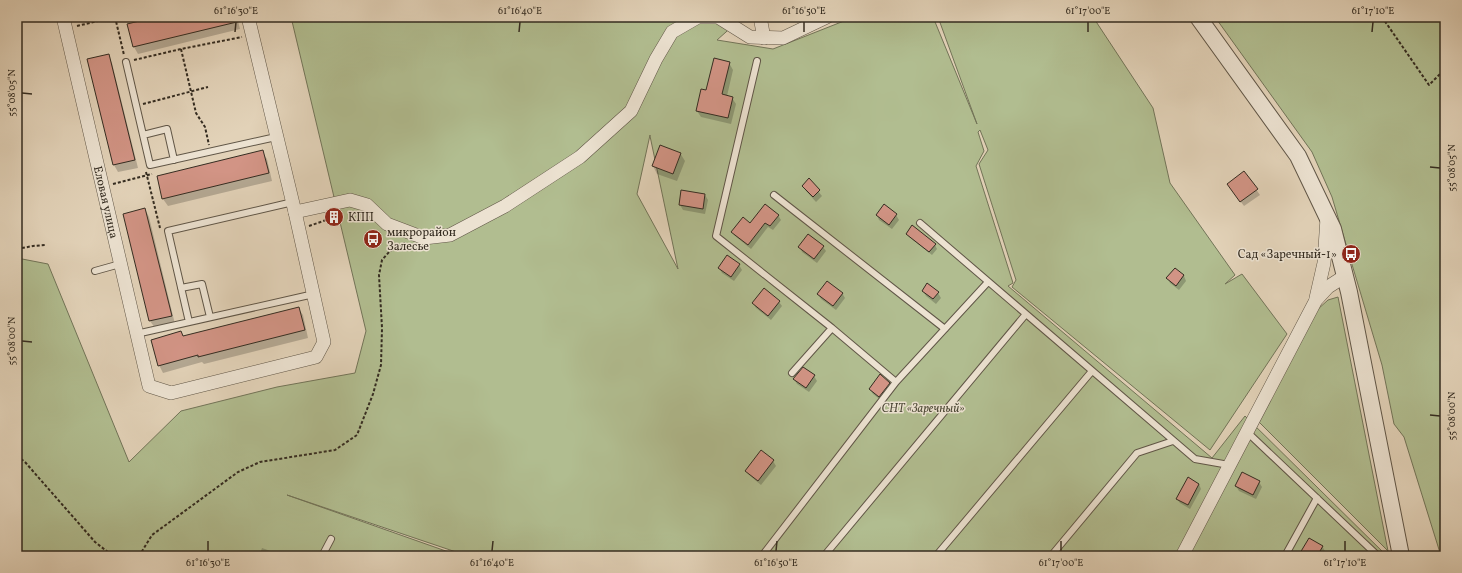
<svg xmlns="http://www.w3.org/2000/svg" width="1462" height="573" viewBox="0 0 1462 573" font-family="Vollkorn,serif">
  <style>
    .green { fill: #b1bd90; stroke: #727458; fill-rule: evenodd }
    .shadow { fill: #0003 }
    .building { fill: #d29485; stroke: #342c21 }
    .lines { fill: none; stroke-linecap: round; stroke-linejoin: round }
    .service-casing { stroke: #605647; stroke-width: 8 }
    .minor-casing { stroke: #605647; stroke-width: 14 }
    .tertiary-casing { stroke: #605647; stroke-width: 18 }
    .path { stroke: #342c21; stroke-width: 2; stroke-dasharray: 3 2; stroke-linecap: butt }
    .service { stroke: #ece2d1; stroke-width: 6 }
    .minor { stroke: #ece2d1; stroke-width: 13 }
    .tertiary { stroke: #ece2d1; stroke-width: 16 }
    .ticks { fill: none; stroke: #342c21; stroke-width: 1.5 }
    .labels { text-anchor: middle; stroke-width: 3; stroke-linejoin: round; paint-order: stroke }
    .street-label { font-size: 12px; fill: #342c21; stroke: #ece2d1 }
    .poi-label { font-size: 12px; fill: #342c21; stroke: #ece2d1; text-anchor: start }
    .park-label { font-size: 12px; font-style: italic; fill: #4d4937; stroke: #ece2d1 }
    .neatline { fill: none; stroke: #342c21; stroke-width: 1.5 }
    .ticks-label { font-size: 10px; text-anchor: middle; fill: #342c21 }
  </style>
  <rect width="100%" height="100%" fill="#e2d2b8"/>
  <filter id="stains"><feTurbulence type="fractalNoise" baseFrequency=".005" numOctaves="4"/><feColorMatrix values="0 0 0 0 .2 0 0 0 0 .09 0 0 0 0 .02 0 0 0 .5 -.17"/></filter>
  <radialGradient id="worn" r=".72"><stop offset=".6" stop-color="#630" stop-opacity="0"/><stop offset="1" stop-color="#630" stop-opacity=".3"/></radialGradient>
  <path class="green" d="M 291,17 L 732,17 L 735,24 L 717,40 L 773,49 L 849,19 L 849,17 L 933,17 L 977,124 L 938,17 L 1093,17 L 1153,108 L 1170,183 L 1235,275 L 1225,284 L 1242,274 L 1287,334 L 1210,450 L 1012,287 L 1016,280 L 979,164 L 988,150 L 980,130 L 978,132 L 984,151 L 976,166 L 1013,283 L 1008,286 L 1212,458 L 1245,416 L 1387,556 L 468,556 L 287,495 L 460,556 L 17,556 L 17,258 L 48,264 L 129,462 L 181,411 L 277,387 L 355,373 L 366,331 ZM 650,135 L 650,136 L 678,269 L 637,194 Z
    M 1215,17 L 1445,17 L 1445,556 L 1441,556 L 1404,437 L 1394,424 L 1382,365 L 1345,241 L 1332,197 L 1312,152 Z
    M 1338,297 L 1388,551 L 1259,422 L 1317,310 L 1328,300 Z"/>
  <path class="shadow" d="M 161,17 L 237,17 L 240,29 L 138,54 L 134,47 L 128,25 Z
    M 108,55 L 112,63 L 138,168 L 118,172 L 114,165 L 88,60 Z
    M 729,63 L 733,70 L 727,96 L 732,98 L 736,104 L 731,124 L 701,117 L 697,111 L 706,92 Z
    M 262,152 L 267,159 L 272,181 L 168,206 L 163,199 L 158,177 Z
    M 680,153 L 685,161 L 677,181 L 657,174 L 653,166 Z
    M 1244,172 L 1260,195 L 1244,206 L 1231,189 Z
    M 809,180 L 822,196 L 816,202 L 806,191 L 803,186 Z
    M 705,195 L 708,200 L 705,214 L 683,210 L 680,205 Z
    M 145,209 L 149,217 L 175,324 L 155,328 L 150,321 L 124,214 Z
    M 338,214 L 340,224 L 334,225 L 332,223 Z
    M 778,215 L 781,220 L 773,230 L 768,227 L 751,249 L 735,236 L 732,232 Z
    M 877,215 L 896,215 L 899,220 L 892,229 L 879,220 Z
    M 907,234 L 935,245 L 937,249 L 932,255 L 909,237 Z
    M 800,247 L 823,247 L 826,251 L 817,263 L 802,252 Z
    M 739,265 L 742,270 L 734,281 L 722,273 L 719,268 Z
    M 1175,269 L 1184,276 L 1186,281 L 1179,290 L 1170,283 L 1168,278 Z
    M 923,291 L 938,293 L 941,298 L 936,304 L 926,296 Z
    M 842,293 L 845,298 L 836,310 L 821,299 L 818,294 Z
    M 779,302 L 782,306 L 771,320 L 756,308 L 753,303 Z
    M 298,308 L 303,315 L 308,338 L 204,364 L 202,362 L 163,373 L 159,365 L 183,337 Z
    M 814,376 L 817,381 L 809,392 L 797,384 L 794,379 Z
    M 889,383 L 892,388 L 882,401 L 873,394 L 870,389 Z
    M 761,452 L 773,461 L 776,466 L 761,485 L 749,475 L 746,471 Z
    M 1259,482 L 1262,487 L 1256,499 L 1239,491 L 1236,486 Z
    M 1199,484 L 1201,489 L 1190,509 L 1180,503 L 1177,499 Z
    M 1322,546 L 1325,551 L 1323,556 L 1303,556 L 1302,553 Z
    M 262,548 L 276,553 L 277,556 L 259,556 Z
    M 1345,550 L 1356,556 L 1342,556 Z"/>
  <path class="building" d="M 156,17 L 240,17 L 241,21 L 133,47 L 127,24 Z
    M 109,54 L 135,160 L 113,165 L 87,59 Z
    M 714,58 L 730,62 L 722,94 L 733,97 L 728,118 L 696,111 L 701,89 L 706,90 Z
    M 660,145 L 681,153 L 673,174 L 652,166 Z
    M 263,150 L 269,173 L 162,199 L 157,176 Z
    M 1244,171 L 1258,189 L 1240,202 L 1227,184 Z
    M 809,178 L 820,190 L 813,197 L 802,186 Z
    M 681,190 L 705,194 L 703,209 L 679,205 Z
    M 765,204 L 779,215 L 770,226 L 765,223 L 748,245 L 731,232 L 743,217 L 750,223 Z
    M 884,204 L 897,214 L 889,225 L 876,215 Z
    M 145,208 L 172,316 L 149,321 L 123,214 Z
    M 337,211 L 340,221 L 332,224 L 328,213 Z
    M 912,225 L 936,244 L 929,252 L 906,234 Z
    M 808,234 L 824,246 L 814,259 L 798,247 Z
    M 727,255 L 740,264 L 731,277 L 718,268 Z
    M 1175,268 L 1184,275 L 1176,286 L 1166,278 Z
    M 827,281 L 843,293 L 833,306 L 817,294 Z
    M 927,283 L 939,292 L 933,299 L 922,291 Z
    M 764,288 L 780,301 L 768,316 L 752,303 Z
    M 299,307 L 305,330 L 198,357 L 198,355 L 158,366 L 151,340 L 181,331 L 183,336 Z
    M 803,367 L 815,375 L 806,388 L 793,379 Z
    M 880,374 L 890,383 L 879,397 L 869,389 Z
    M 761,450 L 774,460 L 758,481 L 745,471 Z
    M 1242,472 L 1260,481 L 1253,495 L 1235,486 Z
    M 1188,477 L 1199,484 L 1188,505 L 1176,499 Z
    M 1309,538 L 1323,546 L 1317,556 L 1306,556 L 1300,553 Z"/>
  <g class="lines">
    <g class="service-casing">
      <path id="service" d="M 757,61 L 716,236 L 832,328 L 896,382
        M 126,62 L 150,165 L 276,137
        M 143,135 L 167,129 L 174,160
        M 774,195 L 945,329
        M 920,223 L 1195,459 L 1229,465
        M 95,271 L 120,264
        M 181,288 L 202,284 L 210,317
        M 189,322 L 168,231 L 293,202
        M 136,334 L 314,294
        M 792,373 L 832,328
        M 1246,431 L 1378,556
        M 322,556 L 331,539
        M 762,556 L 896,382 L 988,282
        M 824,556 L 1026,314
        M 936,556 L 1092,371
        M 1051,556 L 1137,453 L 1173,441
        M 1285,556 L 1317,498"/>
    </g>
    <g class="minor-casing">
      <g id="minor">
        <path id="s1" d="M 63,17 L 149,386 L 171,393 L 316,357 L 324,342 L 295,212 L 248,17"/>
        <path d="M 760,17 L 764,38"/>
        <path d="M 295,212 L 350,200 L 367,205 L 387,224 L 424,238 L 450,235 L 505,206 L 580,157 L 631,111 L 656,59 L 672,32 L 698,17 L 718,17 L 750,37 L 783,38 L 827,17"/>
        <path d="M 1316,298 L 1324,263 L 1327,218"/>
        <path d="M 1182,556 L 1316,300 L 1328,287 L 1345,276"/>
      </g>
    </g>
    <g class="tertiary-casing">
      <path id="tertiary" d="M 1198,17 L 1298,156 L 1333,229 L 1349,292 L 1401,556"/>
    </g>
    <path class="path" d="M 115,17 L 124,55
      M 1265,17 L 1266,19 L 1270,17
      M 1382,17 L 1429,85 L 1445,69
      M 77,26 L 115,17
      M 181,49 L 196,113 L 205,127 L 209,145
      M 134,60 L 181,49 L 242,37
      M 143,104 L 208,87
      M 146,172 L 160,228
      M 113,184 L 152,174
      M 309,226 L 329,219
      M 17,249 L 33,246 L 45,245
      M 17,456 L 25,462 L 95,542 L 113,556
      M 139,556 L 152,535 L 238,472 L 260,462 L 335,450 L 357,435 L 373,394 L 381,365 L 382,328 L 379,275 L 382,260 L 390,251 L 405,243"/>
    <use href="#service" class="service"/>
    <use href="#minor" class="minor"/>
    <use href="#tertiary" class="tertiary"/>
  </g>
  <path class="ticks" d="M 235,32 L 236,22M 519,32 L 520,22M 804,32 L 804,22M 1088,32 L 1088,22M 1372,32 L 1373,22M 22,93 L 32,94M 1430,167 L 1440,168M 22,341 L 32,342M 1430,415 L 1440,416M 208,551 L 208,541M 492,551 L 493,541M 776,551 L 777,541M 1061,551 L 1061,541M 1345,551 L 1345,541"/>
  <defs>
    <g id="building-disc" transform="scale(1)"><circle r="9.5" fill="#8f2418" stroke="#ece2d1"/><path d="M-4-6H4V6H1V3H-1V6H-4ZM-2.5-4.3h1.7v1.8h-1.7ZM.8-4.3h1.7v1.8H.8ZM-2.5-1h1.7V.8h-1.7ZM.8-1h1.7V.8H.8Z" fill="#fff"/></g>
    <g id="bus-disc" transform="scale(1)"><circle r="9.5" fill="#8f2418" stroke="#ece2d1"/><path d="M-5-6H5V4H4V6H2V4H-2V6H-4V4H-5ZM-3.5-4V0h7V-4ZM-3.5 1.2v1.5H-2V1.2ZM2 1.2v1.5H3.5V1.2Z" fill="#fff"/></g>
  </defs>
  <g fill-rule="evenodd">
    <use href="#building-disc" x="334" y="217"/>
    <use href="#bus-disc" x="373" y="239"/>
    <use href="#bus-disc" x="1351" y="254"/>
  </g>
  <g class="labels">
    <g class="street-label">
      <text dy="4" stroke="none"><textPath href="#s1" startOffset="190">Еловая улица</textPath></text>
    </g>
    <g class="poi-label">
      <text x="348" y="221">КПП</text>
      <text x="387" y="236">микрорайон<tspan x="387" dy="14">Залесье</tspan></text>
      <text x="1337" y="258" text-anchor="end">Сад «Заречный-1»</text>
    </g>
    <g class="park-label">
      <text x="923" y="412">СНТ «Заречный»</text>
    </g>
  </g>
  <rect width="1462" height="573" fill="none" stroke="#e2d2b8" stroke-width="44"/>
  <rect x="22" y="22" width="1418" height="529" class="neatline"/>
  <g class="ticks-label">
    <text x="236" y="14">61°16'30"E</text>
    <text x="520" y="14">61°16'40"E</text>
    <text x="804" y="14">61°16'50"E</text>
    <text x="1088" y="14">61°17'00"E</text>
    <text x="1373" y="14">61°17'10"E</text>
    <text transform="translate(11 93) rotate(-90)" y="4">55°08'05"N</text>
    <text transform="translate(1451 168) rotate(-90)" y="4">55°08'05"N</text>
    <text transform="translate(11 341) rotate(-90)" y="4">55°08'00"N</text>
    <text transform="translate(1451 416) rotate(-90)" y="4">55°08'00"N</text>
    <text x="208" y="566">61°16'30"E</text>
    <text x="492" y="566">61°16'40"E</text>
    <text x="776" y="566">61°16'50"E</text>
    <text x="1061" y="566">61°17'00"E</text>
    <text x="1345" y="566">61°17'10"E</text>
  </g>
  <rect width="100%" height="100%" filter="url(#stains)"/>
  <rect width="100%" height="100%" fill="url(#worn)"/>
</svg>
